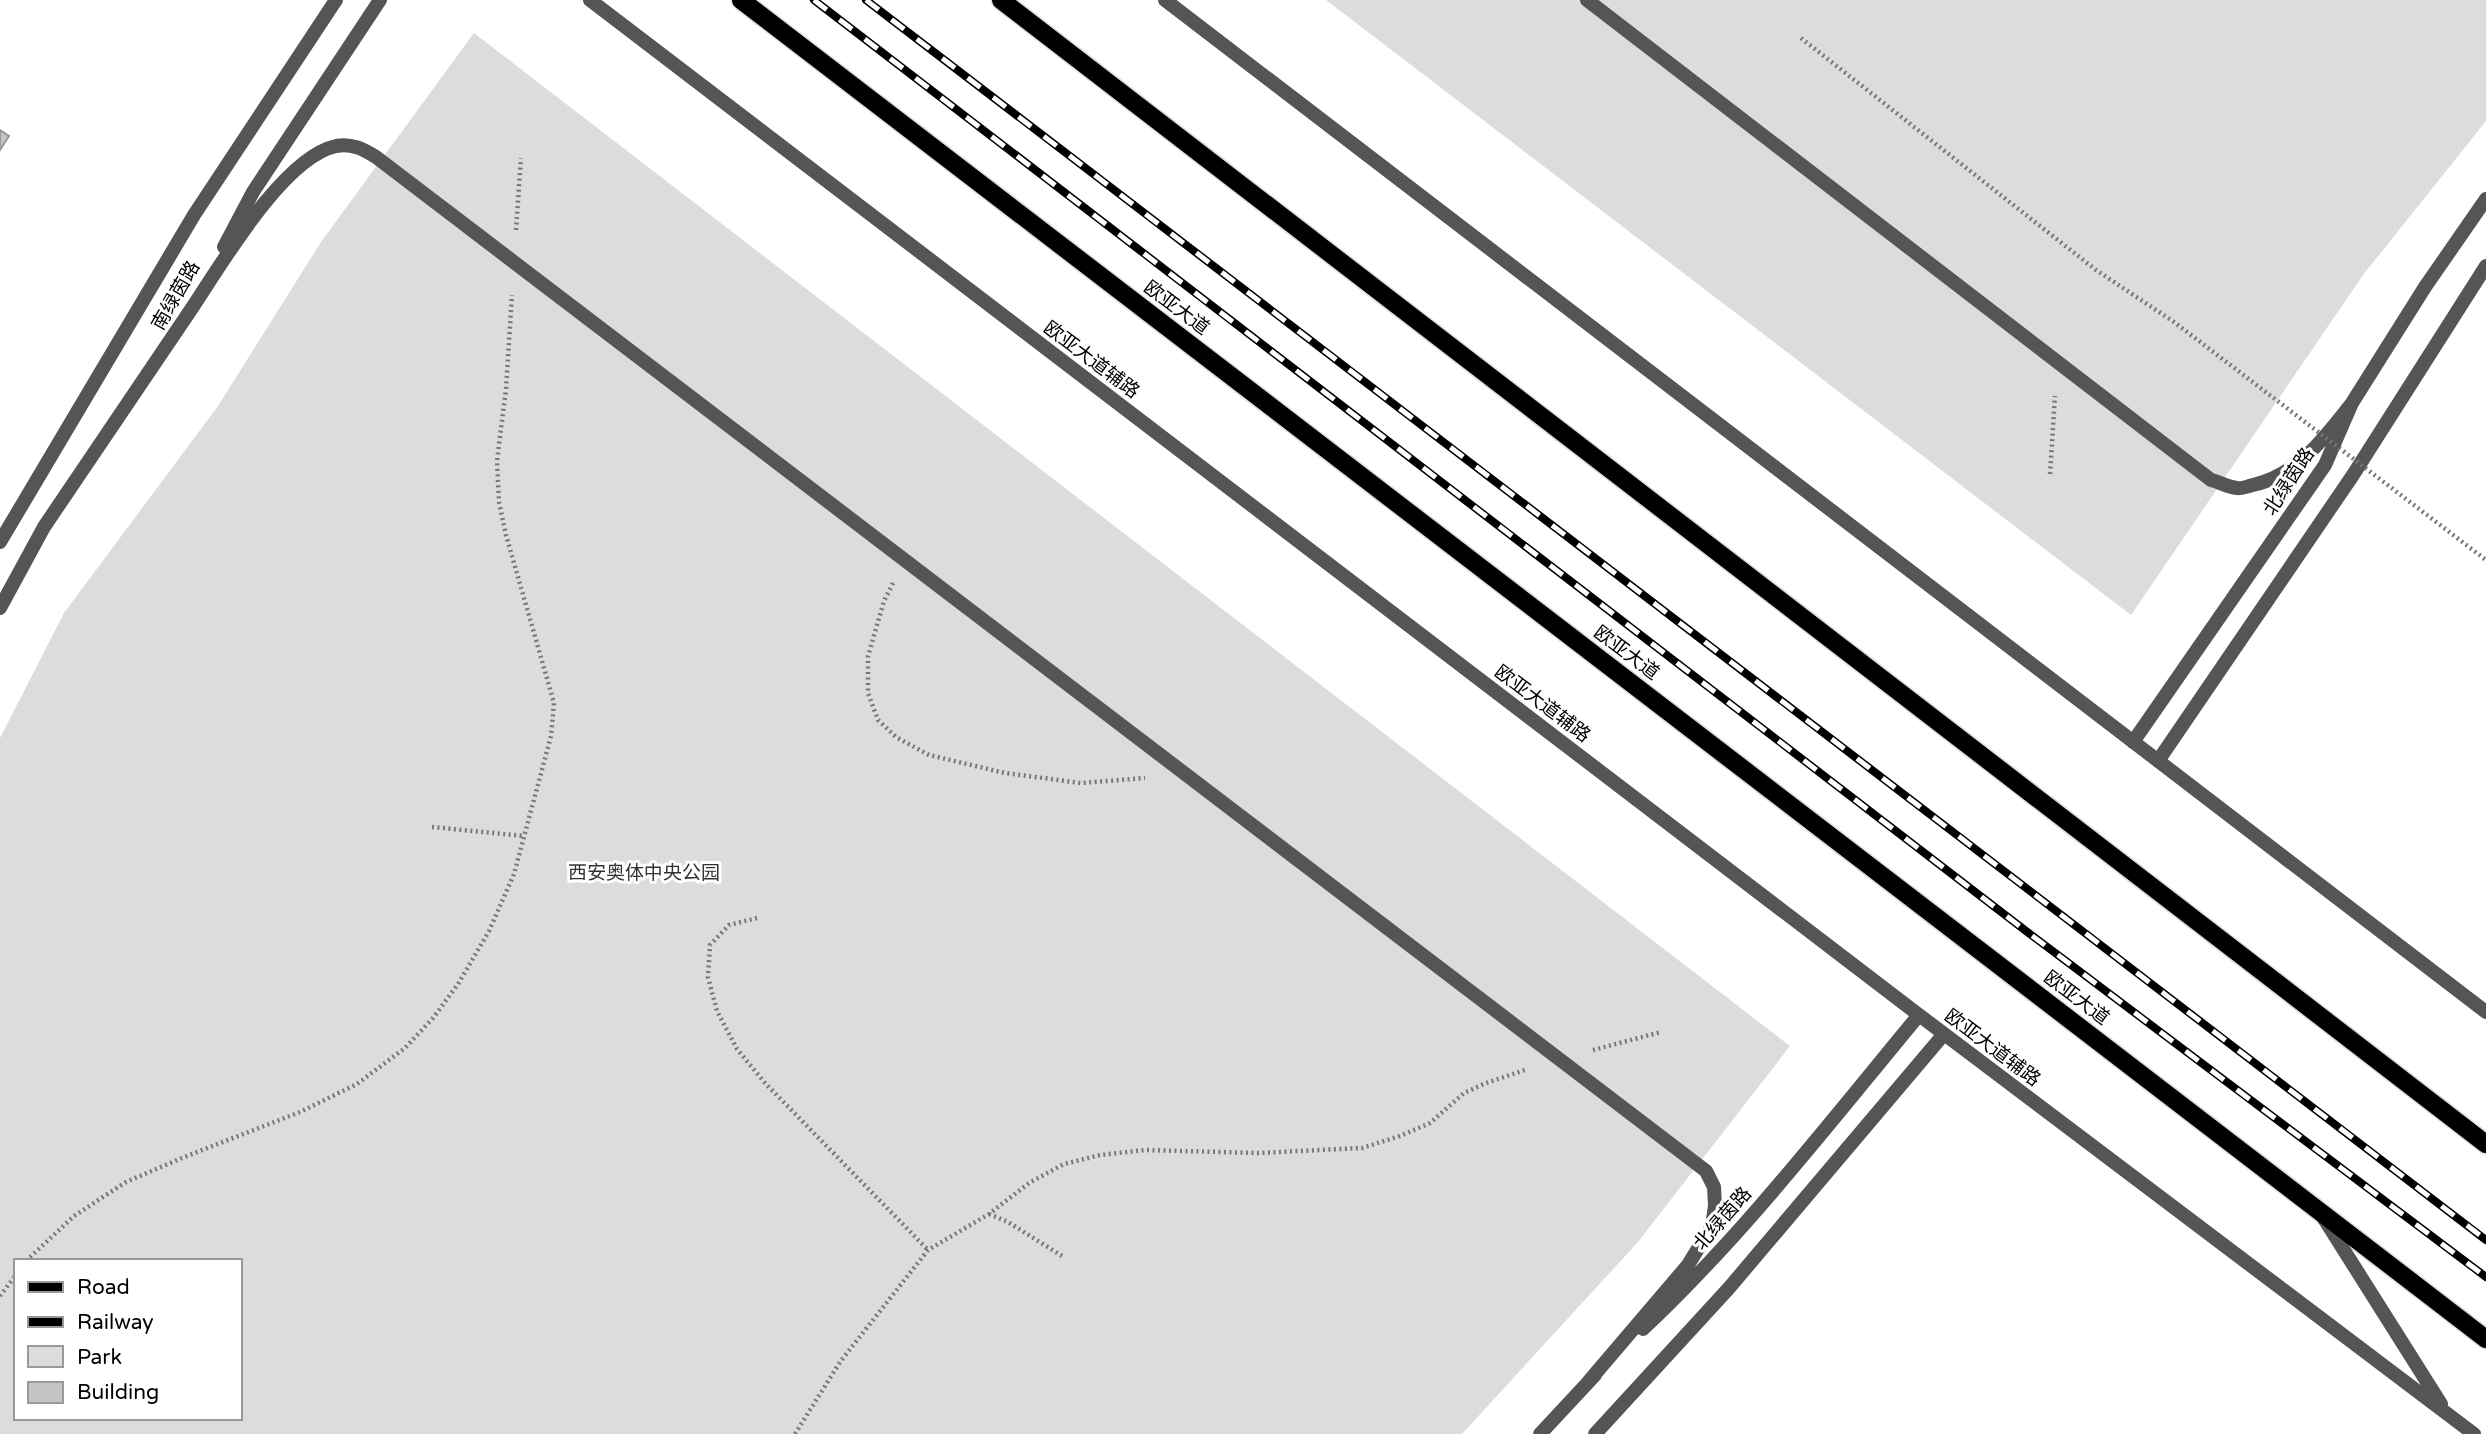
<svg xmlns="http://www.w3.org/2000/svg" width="2486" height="1434" viewBox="0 0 2486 1434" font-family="'Varela Round','Noto Sans SC',sans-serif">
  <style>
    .green { fill: #dcdcdc; fill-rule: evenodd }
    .building { fill: #c4c4c4; stroke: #999; stroke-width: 2 }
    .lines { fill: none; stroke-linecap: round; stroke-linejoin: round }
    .primary-casing { stroke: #dbdbdb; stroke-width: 21 }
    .path { stroke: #777; stroke-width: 4.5; stroke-dasharray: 2 3.5; stroke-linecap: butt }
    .tertiary { stroke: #555; stroke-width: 14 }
    .primary { stroke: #000; stroke-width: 18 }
    .rail-casing { stroke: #000; stroke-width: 8 }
    .rail { stroke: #fff; stroke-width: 5; stroke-dasharray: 16; stroke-linecap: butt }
    .path-bridge { stroke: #777; stroke-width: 4.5; stroke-dasharray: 2 3.5; stroke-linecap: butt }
    .labels { text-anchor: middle; stroke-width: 6; stroke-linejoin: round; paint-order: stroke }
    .street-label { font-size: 19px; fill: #000; stroke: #fff }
    .park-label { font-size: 19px; fill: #333; stroke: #fff }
  </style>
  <rect width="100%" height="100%" fill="#fff"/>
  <path class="green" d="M 1326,0 L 2486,0 L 2486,121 L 2363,275 L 2131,615 Z
    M 474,33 L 1790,1046 L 1638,1242 L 1462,1434 L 0,1434 L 0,738 L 64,613 L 218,406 L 321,242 ZM 16,1261 L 240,1261 L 240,1418 L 16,1418 Z"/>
  <path class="building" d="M 0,130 L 9,136 L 0,150 Z"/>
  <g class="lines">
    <g class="primary-casing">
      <path id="primary" d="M 741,0 L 2486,1339
        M 1001,0 L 2486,1144"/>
    </g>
    <path class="path" d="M 516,230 L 521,158
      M 2050,474 L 2055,396
      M 893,583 L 884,601 L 868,656 L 868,693 L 878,720 L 896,737 L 929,755 L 1005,773 L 1081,783 L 1145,778
      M 432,827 L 524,836
      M 757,918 L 729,925 L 710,945 L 708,977 L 717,1011 L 737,1049 L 765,1083 L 928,1250
      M 1593,1050 L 1661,1032
      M 989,1214 L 1008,1222 L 1062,1256
      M 26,1261 L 74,1216 L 126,1182 L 182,1158 L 300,1112 L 357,1084 L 405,1048 L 433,1018 L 458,984 L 489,931 L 514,874 L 551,736 L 554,703 L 506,535 L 499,502 L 497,461 L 506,389 L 512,295
      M 0,1296 L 16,1275
      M 795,1434 L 840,1362 L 928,1250 L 989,1214 L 1029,1183 L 1064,1164 L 1100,1155 L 1145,1150 L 1258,1153 L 1362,1148 L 1400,1136 L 1430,1123 L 1464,1093 L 1486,1083 L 1528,1069"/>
    <path class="tertiary" d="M 590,0 L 1919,1015 L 2474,1434
      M 1165,0 L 2486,1012
      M 1587,0 L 2211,480 C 2219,482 2228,487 2237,488 C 2242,489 2248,486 2253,485 C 2298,475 2325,437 2352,403
      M 224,247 L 253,192 L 380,0
      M 186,317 C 217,272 281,158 336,146 C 352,143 363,149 376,157 L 1706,1171 L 1714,1187 L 1715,1206 L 1712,1226 L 1688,1265 L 1589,1381
      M 0,542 L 194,215 L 336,0
      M 0,608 L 44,527 L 190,311
      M 2133,742 L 2325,465 L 2352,403 L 2425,287 L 2486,199
      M 2158,761 L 2353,475 L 2486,266
      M 2323,1217 L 2441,1404
      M 1643,1329 C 1744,1234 1830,1122 1919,1015
      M 1540,1434 L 1595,1375
      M 1595,1434 L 1729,1288 L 1944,1034"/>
    <use href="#primary" class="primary"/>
    <g class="rail-casing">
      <path id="rail" d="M 814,0 L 2026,931 L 2486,1277
        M 866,0 L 2486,1240"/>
    </g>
    <use href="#rail" class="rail"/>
    <path class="path-bridge" d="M 1801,38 L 2096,270 L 2174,322 L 2486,560"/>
  </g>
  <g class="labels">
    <g class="street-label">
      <text transform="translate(175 295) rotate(-60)" y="7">南绿茵路</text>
      <text transform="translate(1177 307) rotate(37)" y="7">欧亚大道</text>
      <text transform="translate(1092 359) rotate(37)" y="7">欧亚大道辅路</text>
      <text transform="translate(2288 481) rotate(-57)" y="7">北绿茵路</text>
      <text transform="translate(1627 652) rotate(37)" y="7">欧亚大道</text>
      <text transform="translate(1543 703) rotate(37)" y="7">欧亚大道辅路</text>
      <text transform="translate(2077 997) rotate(37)" y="7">欧亚大道</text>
      <text transform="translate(1993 1047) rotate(37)" y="7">欧亚大道辅路</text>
      <text transform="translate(1722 1218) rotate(-49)" y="7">北绿茵路</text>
    </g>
    <g class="park-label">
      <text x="644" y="879">西安奥体中央公园</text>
    </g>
  </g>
  <rect x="14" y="1259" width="228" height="161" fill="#ffffff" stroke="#999999" stroke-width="2"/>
  <rect x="28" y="1282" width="35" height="10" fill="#000000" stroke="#999999" stroke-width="2"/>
  <text x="77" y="1294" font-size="21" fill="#000000">Road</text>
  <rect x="28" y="1317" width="35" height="10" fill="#000000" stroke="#999999" stroke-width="2"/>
  <text x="77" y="1329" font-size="21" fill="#000000">Railway</text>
  <rect x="28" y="1346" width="35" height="21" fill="#dcdcdc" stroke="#999999" stroke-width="2"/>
  <text x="77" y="1364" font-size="21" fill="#000000">Park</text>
  <rect x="28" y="1382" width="35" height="21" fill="#c4c4c4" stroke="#999999" stroke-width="2"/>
  <text x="77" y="1399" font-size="21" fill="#000000">Building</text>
</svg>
